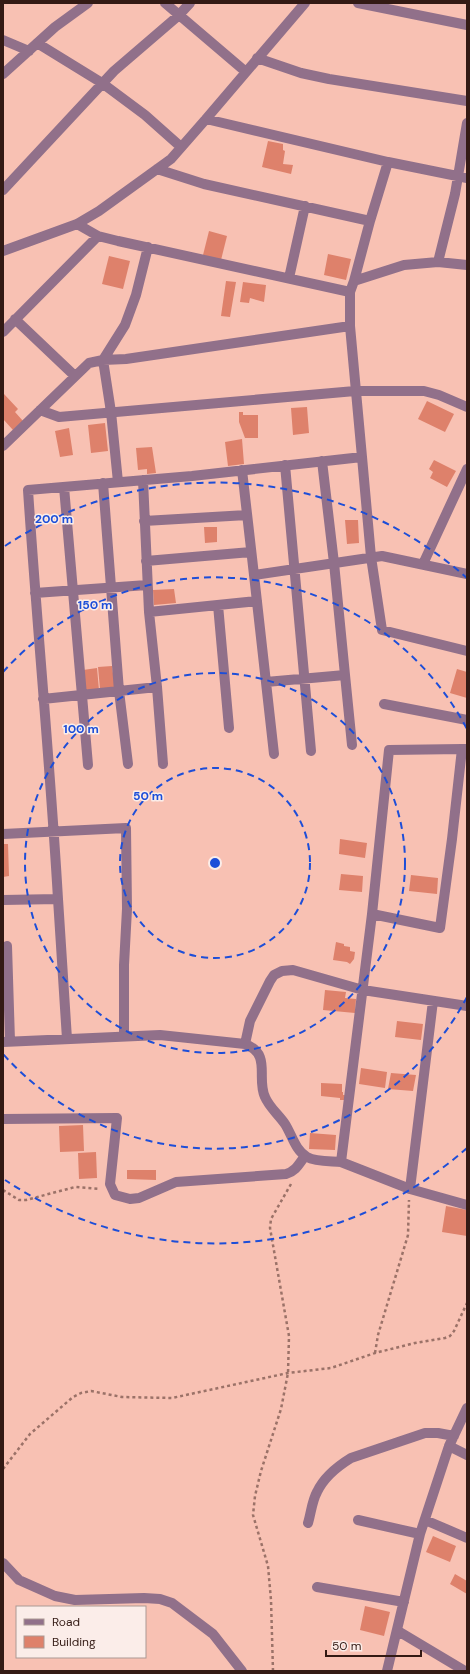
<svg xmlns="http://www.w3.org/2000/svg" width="470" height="1674" viewBox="0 0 470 1674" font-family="'DM Sans',sans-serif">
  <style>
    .building { fill: #de816b }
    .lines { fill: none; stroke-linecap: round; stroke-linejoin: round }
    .path { stroke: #9b7268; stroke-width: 2.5; stroke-dasharray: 3 3; stroke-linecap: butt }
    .minor { stroke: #91708a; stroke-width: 10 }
    .ring { fill: none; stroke: #1d4ed8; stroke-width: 2; stroke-dasharray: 7 5 }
    .centre { fill: #1d4ed8; stroke: #fbede9; stroke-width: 2 }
    .ring-label { font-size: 12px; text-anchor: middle; font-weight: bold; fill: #1d4ed8; stroke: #fbede9; stroke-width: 3; stroke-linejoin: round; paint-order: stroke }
  </style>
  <rect width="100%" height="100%" fill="#f8c1b3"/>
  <path class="building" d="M 268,141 L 283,144 L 283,150 L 285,151 L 283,164 L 293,165 L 291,174 L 262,167 Z
    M 209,231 L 227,236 L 221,260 L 203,255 Z
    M 328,254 L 351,259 L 346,280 L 324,275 Z
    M 109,256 L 130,261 L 123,289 L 102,284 Z
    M 226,281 L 236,282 L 230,317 L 221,316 Z
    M 243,282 L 266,285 L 264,302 L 250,298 L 249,303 L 240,302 Z
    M 4,394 L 18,409 L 15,412 L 23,421 L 13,430 L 3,419 Z
    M 427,401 L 454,414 L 445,432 L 418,419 Z
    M 307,407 L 309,433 L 293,435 L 291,408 Z
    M 239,412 L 243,412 L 243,415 L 258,415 L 258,438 L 245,438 L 239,422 Z
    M 105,423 L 108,451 L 91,453 L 88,425 Z
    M 69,428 L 73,455 L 60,457 L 55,431 Z
    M 242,439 L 244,464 L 228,466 L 225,442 Z
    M 152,447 L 156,473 L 147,474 L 147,469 L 138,470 L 136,448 Z
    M 434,460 L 456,471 L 447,487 L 430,478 L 433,472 L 429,469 Z
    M 345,520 L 358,520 L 359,543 L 347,544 Z
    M 204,527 L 217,527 L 217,542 L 205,543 Z
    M 174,589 L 176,603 L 154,605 L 153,590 Z
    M 112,666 L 115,688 L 100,689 L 98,667 Z
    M 97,668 L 99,690 L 86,692 L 83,670 Z
    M 457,669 L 467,672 L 467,698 L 450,693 Z
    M 340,839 L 367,843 L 365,858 L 339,854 Z
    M 3,844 L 8,844 L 9,876 L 3,877 Z
    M 341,874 L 363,876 L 362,892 L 339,890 Z
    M 411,875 L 438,878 L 437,894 L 409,891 Z
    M 336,942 L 344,944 L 344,946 L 350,947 L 350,951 L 355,952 L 354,959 L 350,964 L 347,962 L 333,960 Z
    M 325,990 L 346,992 L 345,998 L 356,999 L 355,1013 L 323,1010 Z
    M 397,1021 L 423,1024 L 421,1040 L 395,1037 Z
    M 361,1068 L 387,1072 L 385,1088 L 359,1084 Z
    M 391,1073 L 416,1075 L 413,1091 L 388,1089 Z
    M 321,1083 L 342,1084 L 342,1092 L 343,1092 L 343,1095 L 345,1095 L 345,1100 L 340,1100 L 340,1098 L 321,1096 Z
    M 83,1125 L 84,1151 L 60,1152 L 59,1126 Z
    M 310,1133 L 336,1135 L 335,1150 L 309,1149 Z
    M 96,1152 L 97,1178 L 79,1179 L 78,1153 Z
    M 127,1170 L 156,1170 L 156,1180 L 127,1179 Z
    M 446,1206 L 467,1210 L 467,1236 L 442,1232 Z
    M 433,1536 L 456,1546 L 450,1562 L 426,1552 Z
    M 455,1574 L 467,1581 L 467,1594 L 450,1584 Z
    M 365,1606 L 390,1612 L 384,1636 L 360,1630 Z"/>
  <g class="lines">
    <path class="path" d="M 3,1190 L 19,1200 L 26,1200 L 75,1187 L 100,1189
      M 375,1353 L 378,1335 L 408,1235 L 409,1200
      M 3,1469 L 30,1434 L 73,1397 L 81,1393 L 91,1391 L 122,1397 L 172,1398 L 288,1373 L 331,1368 L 375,1353 L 415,1343 L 445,1338 L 450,1336 L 454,1331 L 467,1303
      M 273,1671 L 271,1600 L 268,1566 L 253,1515 L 255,1496 L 261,1471 L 281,1409 L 288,1373 L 289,1336 L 270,1228 L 271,1219 L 291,1184"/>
    <path class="minor" d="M 165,3 L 246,72
      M 358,3 L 467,25
      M 3,40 L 29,51
      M 37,43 L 102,83 L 145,115 L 181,147
      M 257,58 L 301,73 L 329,79 L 467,101
      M 3,74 L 55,27 L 88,3
      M 206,119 L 388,162 L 370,221 L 354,281
      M 388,162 L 467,178
      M 157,169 L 204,184 L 370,221
      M 3,190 L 114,71 L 178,16 L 190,3
      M 77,224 L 98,236 L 118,241 L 350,292
      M 3,251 L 77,224 L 99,211 L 171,159 L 206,119 L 305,3
      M 438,262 L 467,265
      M 289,278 L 305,206
      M 15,319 L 75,376
      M 3,332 L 98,236
      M 40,410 L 59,417 L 355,391 L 424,391 L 439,395 L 467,407
      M 3,446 L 89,363 L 103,360 L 126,359 L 350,326
      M 362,457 L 371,557 L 382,630 L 467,651
      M 285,465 L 311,751
      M 242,470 L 254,575
      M 143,480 L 149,612 L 157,687 L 163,764
      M 118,482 L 111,412 L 103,360 L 125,325 L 136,295 L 148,247
      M 103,483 L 119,691 L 128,764
      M 64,487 L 88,765
      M 144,521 L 247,515
      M 146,561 L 251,552
      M 423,564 L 467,469
      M 35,593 L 147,585
      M 218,605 L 229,728
      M 149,612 L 257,601
      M 345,675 L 352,745
      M 266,682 L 345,675 L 334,563 L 322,461
      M 43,699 L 157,687
      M 384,704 L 467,720
      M 462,749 L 389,750 L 372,914 L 440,928 L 452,839 L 462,749 L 467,749
      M 274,754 L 254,575 L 382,556 L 467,574
      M 3,834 L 126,828 L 127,909 L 124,965 L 124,1037
      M 58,899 L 67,1039
      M 3,900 L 58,899 C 50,762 37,626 28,490 L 192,476 L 362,457 L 350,326 L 350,292 L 354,281 L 404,265 L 438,262 L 455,194 L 467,123
      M 372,914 L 341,1162 L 410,1189 L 433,1001
      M 7,946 L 10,1041
      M 3,1042 L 160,1035 L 245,1044 C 272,1054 256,1078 265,1097 C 269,1107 279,1115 285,1124 C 292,1135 295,1150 307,1157 C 316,1162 331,1161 341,1162
      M 245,1044 L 250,1021 L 270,981 L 274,975 L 282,971 L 293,970 L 363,990 L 467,1006
      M 3,1119 L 117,1118 L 110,1184 L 115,1195 L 130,1199 L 139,1198 L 176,1182 L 286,1174 C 296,1171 299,1164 305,1156
      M 410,1189 L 467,1205
      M 449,1446 L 467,1455
      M 358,1520 L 420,1534
      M 425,1520 L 467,1538
      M 308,1523 C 311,1513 312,1501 317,1492 C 324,1477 338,1466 351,1458 L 425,1433 L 438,1433 L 454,1436
      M 3,1563 L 19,1580 L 55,1596 L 75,1600 L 144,1598 L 160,1599 L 172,1603 L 213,1634 L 242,1671
      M 317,1587 L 404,1602
      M 398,1631 L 465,1671
      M 387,1671 L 420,1534 L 449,1446 L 467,1408"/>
  </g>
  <g class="ring">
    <circle cx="215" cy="863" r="95"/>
    <circle cx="215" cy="863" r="190"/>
    <path d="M467 997A285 285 0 0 1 3 1054M3 672A285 285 0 0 1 467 729"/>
    <path d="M467 1148A380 380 0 0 1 5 1180M5 546A380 380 0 0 1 467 578"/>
  </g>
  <circle cx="215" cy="863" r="6" class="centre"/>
  <g class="ring-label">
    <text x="54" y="523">200 m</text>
    <text x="95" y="609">150 m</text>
    <text x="81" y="733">100 m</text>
    <text x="148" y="800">50 m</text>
  </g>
  <rect width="470" height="1674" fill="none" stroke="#331a14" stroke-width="8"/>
  <rect x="16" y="1606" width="130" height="52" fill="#fbede9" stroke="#ab9994"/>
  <rect x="24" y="1619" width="20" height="6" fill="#91708a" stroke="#ab9994"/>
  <text x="52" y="1626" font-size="12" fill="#331a14">Road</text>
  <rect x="24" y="1636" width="20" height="12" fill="#de816b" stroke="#ab9994"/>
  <text x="52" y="1646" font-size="12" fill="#331a14">Building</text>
  <path d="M326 1650v6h95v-6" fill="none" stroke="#331a14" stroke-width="2"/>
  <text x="332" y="1650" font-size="12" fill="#331a14" stroke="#fbede9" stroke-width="3" paint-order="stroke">50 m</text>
</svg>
